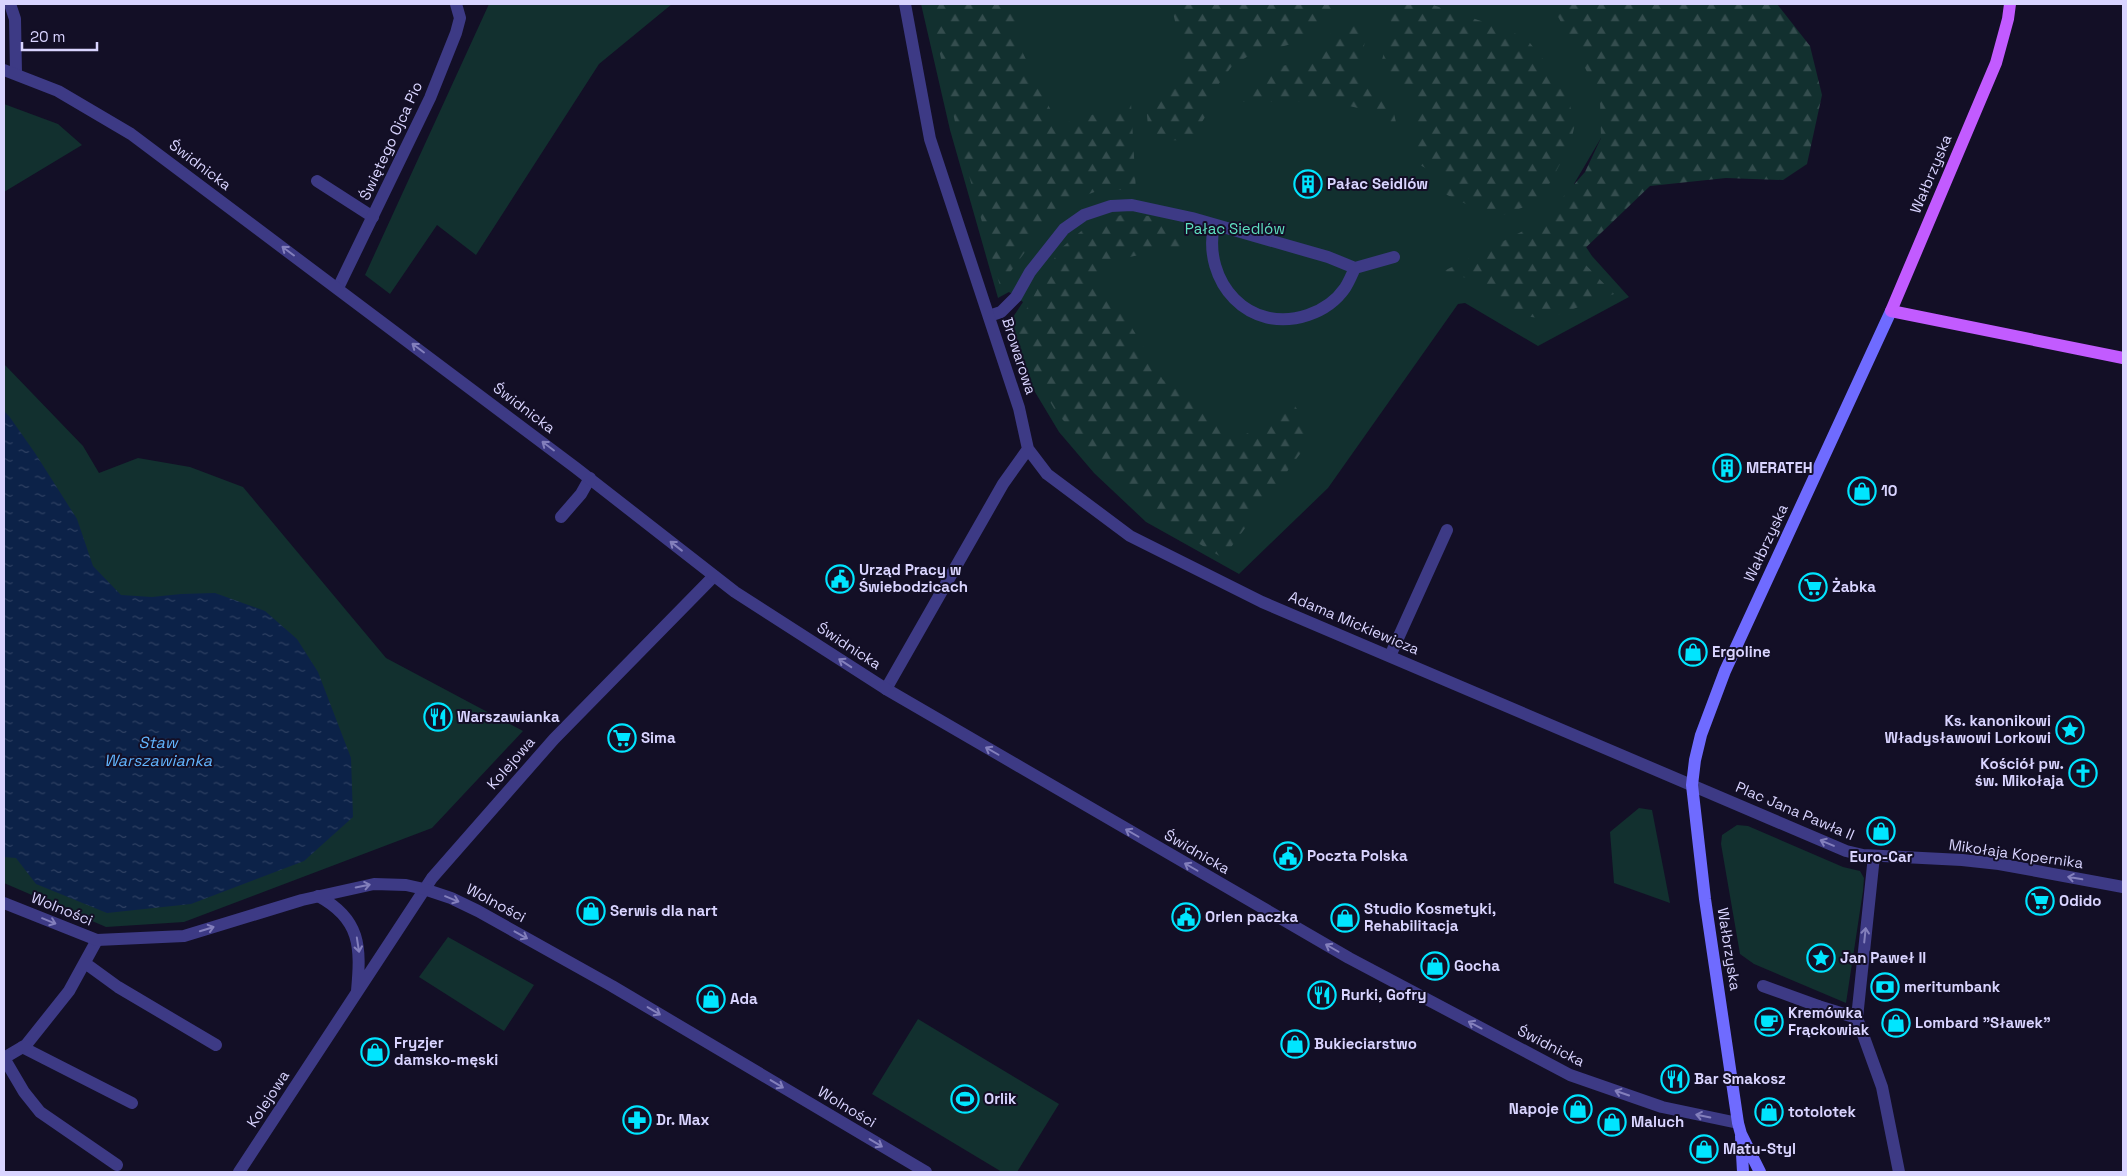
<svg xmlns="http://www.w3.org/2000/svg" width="2127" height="1176" viewBox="0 0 2127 1176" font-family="'Space Grotesk',sans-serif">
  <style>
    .green { fill: #12302f }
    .forest { fill: url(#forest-firs) }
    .water { fill: url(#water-ripples) }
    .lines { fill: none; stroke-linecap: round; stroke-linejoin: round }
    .service { stroke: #3d3a85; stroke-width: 12 }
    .pedestrian { stroke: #3d3a85; stroke-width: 12 }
    .minor { stroke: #3d3a85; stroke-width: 12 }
    .tertiary { stroke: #3d3a85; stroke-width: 12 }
    .secondary { stroke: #6f6bff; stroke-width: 12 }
    .primary { stroke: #c25bff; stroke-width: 12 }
    .oneway { stroke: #837fbc }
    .labels { text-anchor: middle; stroke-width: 4; stroke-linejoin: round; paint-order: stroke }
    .street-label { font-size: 15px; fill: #d9d4ff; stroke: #130f26 }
    .poi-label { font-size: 15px; font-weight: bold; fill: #d9d4ff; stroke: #130f26; text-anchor: start }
    .park-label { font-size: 15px; fill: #5fe0c0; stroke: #130f26 }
    .water-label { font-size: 16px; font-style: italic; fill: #62b6ff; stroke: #130f26 }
  </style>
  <defs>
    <pattern id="forest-firs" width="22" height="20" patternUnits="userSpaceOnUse" patternTransform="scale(1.25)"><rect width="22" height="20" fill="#12302f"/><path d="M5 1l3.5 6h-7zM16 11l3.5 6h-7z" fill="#344d4e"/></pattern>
    <pattern id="water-ripples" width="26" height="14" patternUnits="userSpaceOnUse" patternTransform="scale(1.25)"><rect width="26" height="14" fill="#0c2248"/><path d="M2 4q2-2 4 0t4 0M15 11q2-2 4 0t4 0" fill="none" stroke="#2f4163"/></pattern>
  </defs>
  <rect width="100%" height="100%" fill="#130f26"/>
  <path class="green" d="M 489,4 L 672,4 L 599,64 L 476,255 L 437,225 L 390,294 L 365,275 Z
    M 921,4 L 1692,4 L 1601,138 L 1574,184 L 1577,203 L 1561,209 L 1592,256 L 1629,297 L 1538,346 L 1465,303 L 1458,304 L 1328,488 L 1239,574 L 1146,522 L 1094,473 L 1059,432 L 1029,382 L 1010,328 L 1011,320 L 1023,302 L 1009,292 L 998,298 L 950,130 Z
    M 4,104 L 58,124 L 82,145 L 4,192 Z
    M 4,364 L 83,446 L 99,473 L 138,458 L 190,467 L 243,487 L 386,658 L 523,731 L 432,828 L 184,922 L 106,927 L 4,883 Z
    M 1639,808 L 1652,810 L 1670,903 L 1614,883 L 1610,832 Z
    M 1737,825 L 1748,826 L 1843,867 L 1860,871 L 1864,878 L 1863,891 L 1846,1003 L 1754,964 L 1740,954 L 1721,844 L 1722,835 Z
    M 448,937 L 534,985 L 504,1031 L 419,977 Z
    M 918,1019 L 1059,1104 L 1017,1172 L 1002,1172 L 872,1094 Z"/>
  <path class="forest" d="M 929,4 L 1016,4 L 1015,37 L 1058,125 L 1131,103 L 1136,192 L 1105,188 L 1076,199 L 1057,216 L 1028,248 L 1000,286 L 959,140 Z
    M 1171,4 L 1347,4 L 1317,23 L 1299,42 L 1250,55 L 1232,66 L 1215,89 L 1212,106 L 1190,141 L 1149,139 L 1146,103 L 1166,93 L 1186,68 Z
    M 1384,4 L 1430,4 L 1496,26 L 1526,38 L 1565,87 L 1575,124 L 1570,145 L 1550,183 L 1529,205 L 1495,218 L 1443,193 L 1444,178 L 1418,164 L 1421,155 C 1413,138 1418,137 1417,121 C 1415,95 1396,84 1380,67 L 1392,24 Z
    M 1551,4 L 1777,4 L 1810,46 L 1822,95 L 1807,164 L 1783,180 L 1726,178 L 1650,186 L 1577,256 L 1614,294 L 1546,319 L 1516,315 L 1469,279 L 1444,271 L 1541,222 L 1585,172 L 1601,138 L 1600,99 L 1577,51 Z
    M 1350,23 L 1366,33 L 1360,73 L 1367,87 L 1382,95 L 1392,105 L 1398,131 L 1358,108 L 1327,101 L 1241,102 L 1251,81 L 1269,69 L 1299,62 L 1315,53 L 1333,31 Z
    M 1121,215 L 1148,216 L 1181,224 L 1190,239 L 1180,247 L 1104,262 L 1092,281 L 1116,301 L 1163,380 L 1204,402 L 1234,442 L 1293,403 L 1314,435 L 1223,558 L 1151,515 L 1105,468 L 1056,412 L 1037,379 L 1018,331 L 1021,319 L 1059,250 L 1086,227 Z"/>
  <path class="water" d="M 4,411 L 9,416 L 35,453 L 77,519 L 93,566 L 121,595 L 152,597 L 181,594 L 215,593 L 265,611 L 297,639 L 318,672 L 351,758 L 353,817 L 304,861 L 191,904 L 107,913 L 36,884 L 16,858 L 4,857 Z"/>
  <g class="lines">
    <path class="service" d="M 317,181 L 373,217
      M 1214,225 C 1202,282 1249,335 1308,315 C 1323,310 1336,301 1345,288 C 1349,282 1352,274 1355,268
      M 989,316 L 1001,312 L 1016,297 L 1030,272 L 1064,229 L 1084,215 L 1111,206 L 1132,205 L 1192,218 L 1328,257 L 1355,268 L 1394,257
      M 561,517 L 581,494 L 590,478
      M 1390,656 L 1447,530
      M 85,963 L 118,987 L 216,1045
      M 22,1047 L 132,1103
      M 4,1058 L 24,1092 L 40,1112 L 117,1165
      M 4,1058 L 26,1045 L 69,991 L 97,940"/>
    <path class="pedestrian" d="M 1763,986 L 1818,1006"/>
    <path class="minor" d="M 10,4 L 15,19 L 16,73
      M 905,4 L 930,139 L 1019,408 L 1028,449 L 1047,474 L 1130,536 L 1262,602 L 1846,851 L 1863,855 L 1962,860 L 1999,864 L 2123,887
      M 338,288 L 430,98 L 456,33 L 460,18 L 456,4
      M 886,689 L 1003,484 L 1028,449
      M 1874,856 L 1857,1018 L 1882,1087 L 1899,1172
      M 318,896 C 361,919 361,947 357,991
      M 1818,1006 L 1857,1018
      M 239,1172 L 432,878 L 554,739 L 714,576"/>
    <path class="tertiary" d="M 4,70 L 58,91 L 131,134 L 576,468 L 735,592 L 886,689 L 1349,958 L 1570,1075 L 1662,1107 L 1738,1123
      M 4,903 L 97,940 L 184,936 L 302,900 L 374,884 L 406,885 L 424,889 L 451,898 L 478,911 L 612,986 L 926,1172"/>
    <path class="secondary" d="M 1741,1136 L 1743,1172
      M 1760,1172 L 1741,1134 L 1738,1123 L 1705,899 L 1692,785 L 1695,760 L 1701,735 L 1725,671 L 1891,311"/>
    <path class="primary" d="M 2010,4 L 2008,19 L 1996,63 L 1891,311 L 2123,358"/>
  </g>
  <defs><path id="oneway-shaft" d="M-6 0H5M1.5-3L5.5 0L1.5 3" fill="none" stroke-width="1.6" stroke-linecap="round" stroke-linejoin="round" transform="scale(1.25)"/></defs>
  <g class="oneway">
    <use href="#oneway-shaft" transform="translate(288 251) rotate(-143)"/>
    <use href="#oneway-shaft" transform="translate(418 348) rotate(-143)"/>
    <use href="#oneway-shaft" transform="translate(548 446) rotate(-143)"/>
    <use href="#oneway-shaft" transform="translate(676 546) rotate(-142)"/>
    <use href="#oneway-shaft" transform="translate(845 663) rotate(-147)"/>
    <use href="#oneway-shaft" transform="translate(992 751) rotate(-150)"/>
    <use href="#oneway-shaft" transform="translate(1132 833) rotate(-150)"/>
    <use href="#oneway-shaft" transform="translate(1827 843) rotate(-157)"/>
    <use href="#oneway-shaft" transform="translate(1191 867) rotate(-150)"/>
    <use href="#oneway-shaft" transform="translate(2075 878) rotate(-170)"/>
    <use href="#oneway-shaft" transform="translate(363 886) rotate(-11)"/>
    <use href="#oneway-shaft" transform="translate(452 899) rotate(22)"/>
    <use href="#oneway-shaft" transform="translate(49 921) rotate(22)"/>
    <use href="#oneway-shaft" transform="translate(207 929) rotate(-17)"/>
    <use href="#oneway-shaft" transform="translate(521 935) rotate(29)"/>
    <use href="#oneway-shaft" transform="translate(1865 935) rotate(-84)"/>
    <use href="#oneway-shaft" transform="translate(358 945) rotate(81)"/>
    <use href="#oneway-shaft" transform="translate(1332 948) rotate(-150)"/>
    <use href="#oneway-shaft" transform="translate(654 1011) rotate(31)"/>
    <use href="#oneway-shaft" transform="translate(1475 1025) rotate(-152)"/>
    <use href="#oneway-shaft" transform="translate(777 1084) rotate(31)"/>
    <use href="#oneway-shaft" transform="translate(1622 1093) rotate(-161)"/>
    <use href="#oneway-shaft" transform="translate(1703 1116) rotate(-168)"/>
    <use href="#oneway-shaft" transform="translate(876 1143) rotate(31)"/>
  </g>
  <defs>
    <g id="building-ring" transform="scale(1.4375)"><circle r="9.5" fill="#130f26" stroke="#00e5ff" stroke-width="1.5"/><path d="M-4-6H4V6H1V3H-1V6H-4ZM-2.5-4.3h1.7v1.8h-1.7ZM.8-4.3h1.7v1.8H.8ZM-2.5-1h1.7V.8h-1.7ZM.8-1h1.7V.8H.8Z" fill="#00e5ff"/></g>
    <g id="shop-ring" transform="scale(1.4375)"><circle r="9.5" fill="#130f26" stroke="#00e5ff" stroke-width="1.5"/><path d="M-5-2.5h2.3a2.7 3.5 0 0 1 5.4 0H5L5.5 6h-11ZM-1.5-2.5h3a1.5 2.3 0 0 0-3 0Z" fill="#00e5ff"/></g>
    <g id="civic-ring" transform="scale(1.4375)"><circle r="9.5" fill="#130f26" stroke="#00e5ff" stroke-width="1.5"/><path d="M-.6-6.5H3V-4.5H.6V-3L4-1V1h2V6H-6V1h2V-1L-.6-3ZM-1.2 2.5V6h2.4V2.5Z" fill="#00e5ff"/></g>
    <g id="supermarket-ring" transform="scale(1.4375)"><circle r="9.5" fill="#130f26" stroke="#00e5ff" stroke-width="1.5"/><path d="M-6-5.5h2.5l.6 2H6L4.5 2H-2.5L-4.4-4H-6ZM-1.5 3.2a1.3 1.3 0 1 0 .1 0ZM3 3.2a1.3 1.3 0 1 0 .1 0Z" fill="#00e5ff"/></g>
    <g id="restaurant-ring" transform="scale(1.4375)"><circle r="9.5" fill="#130f26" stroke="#00e5ff" stroke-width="1.5"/><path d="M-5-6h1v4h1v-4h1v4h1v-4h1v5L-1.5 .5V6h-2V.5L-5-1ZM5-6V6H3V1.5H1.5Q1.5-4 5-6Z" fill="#00e5ff"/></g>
    <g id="sight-ring" transform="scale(1.4375)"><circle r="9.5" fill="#130f26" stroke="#00e5ff" stroke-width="1.5"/><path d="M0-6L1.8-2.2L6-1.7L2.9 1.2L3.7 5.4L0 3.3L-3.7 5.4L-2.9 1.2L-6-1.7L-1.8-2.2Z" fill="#00e5ff"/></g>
    <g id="church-ring" transform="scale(1.4375)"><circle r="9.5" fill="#130f26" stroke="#00e5ff" stroke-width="1.5"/><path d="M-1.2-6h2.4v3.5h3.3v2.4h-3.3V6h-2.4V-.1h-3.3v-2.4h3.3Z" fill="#00e5ff"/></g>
    <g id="bank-ring" transform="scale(1.4375)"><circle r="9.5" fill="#130f26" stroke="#00e5ff" stroke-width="1.5"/><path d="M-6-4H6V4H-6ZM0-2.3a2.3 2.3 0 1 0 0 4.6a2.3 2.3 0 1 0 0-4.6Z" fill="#00e5ff"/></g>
    <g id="cafe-ring" transform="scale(1.4375)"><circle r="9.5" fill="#130f26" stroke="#00e5ff" stroke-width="1.5"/><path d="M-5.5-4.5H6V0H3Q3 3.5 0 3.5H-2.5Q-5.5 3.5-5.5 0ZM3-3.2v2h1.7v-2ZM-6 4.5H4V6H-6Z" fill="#00e5ff"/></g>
    <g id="stadium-ring" transform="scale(1.4375)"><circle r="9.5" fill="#130f26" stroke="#00e5ff" stroke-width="1.5"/><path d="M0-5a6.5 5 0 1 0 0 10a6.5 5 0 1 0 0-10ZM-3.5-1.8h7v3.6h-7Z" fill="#00e5ff"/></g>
    <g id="pharmacy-ring" transform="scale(1.4375)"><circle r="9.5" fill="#130f26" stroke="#00e5ff" stroke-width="1.5"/><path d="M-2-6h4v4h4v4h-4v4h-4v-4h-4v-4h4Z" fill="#00e5ff"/></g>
  </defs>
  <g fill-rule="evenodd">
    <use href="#building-ring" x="1308" y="184"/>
    <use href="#building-ring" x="1727" y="468"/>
    <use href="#shop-ring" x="1862" y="491"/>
    <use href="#civic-ring" x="840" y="579"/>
    <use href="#supermarket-ring" x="1813" y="587"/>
    <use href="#shop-ring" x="1693" y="652"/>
    <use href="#restaurant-ring" x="438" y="717"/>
    <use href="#sight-ring" x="2070" y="730"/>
    <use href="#supermarket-ring" x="622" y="738"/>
    <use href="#church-ring" x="2083" y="773"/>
    <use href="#shop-ring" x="1881" y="831"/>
    <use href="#civic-ring" x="1288" y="856"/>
    <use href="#supermarket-ring" x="2040" y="901"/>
    <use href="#shop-ring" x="591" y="911"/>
    <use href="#civic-ring" x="1186" y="917"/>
    <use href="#shop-ring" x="1345" y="918"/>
    <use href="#sight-ring" x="1821" y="958"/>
    <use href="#shop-ring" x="1435" y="966"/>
    <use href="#bank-ring" x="1885" y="987"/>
    <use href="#restaurant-ring" x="1322" y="995"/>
    <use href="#shop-ring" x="711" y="999"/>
    <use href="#cafe-ring" x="1769" y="1022"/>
    <use href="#shop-ring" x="1896" y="1023"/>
    <use href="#shop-ring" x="1295" y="1044"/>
    <use href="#shop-ring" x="375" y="1052"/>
    <use href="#restaurant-ring" x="1675" y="1079"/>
    <use href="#stadium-ring" x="965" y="1099"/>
    <use href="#shop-ring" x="1578" y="1109"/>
    <use href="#shop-ring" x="1769" y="1112"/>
    <use href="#pharmacy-ring" x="637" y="1120"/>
    <use href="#shop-ring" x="1612" y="1122"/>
    <use href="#shop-ring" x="1704" y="1149"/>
  </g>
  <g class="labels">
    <g class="street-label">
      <text transform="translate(391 141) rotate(-65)" y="5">Świętego Ojca Pio</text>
      <text transform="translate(200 165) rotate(37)" y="5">Świdnicka</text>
      <text transform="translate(1931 174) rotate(-67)" y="5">Wałbrzyska</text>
      <text transform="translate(1019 356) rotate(72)" y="5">Browarowa</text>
      <text transform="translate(524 408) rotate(37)" y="5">Świdnicka</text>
      <text transform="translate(1766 543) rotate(-65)" y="5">Wałbrzyska</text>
      <text transform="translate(1354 623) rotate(23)" y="5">Adama Mickiewicza</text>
      <text transform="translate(849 646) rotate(33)" y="5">Świdnicka</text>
      <text transform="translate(511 763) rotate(-49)" y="5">Kolejowa</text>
      <text transform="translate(1795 811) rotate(23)" y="5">Plac Jana Pawła II</text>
      <text transform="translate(1197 852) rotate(30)" y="5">Świdnicka</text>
      <text transform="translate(2016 854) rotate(8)" y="5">Mikołaja Kopernika</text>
      <text transform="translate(496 903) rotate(28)" y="5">Wolności</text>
      <text transform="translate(62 909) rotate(22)" y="5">Wolności</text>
      <text transform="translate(1729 949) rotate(81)" y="5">Wałbrzyska</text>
      <text transform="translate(1551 1046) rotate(27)" y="5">Świdnicka</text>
      <text transform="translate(268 1099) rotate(-57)" y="5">Kolejowa</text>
      <text transform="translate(847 1107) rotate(31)" y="5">Wolności</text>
    </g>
    <g class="poi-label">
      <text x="1327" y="189">Pałac Seidlów</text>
      <text x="1746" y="473">MERATEH</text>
      <text x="1881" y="496">10</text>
      <text x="859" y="575">Urząd Pracy w<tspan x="859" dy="17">Świebodzicach</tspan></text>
      <text x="1832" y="592">Żabka</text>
      <text x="1712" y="657">Ergoline</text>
      <text x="457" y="722">Warszawianka</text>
      <text x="2051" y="726" text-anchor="end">Ks. kanonikowi<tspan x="2051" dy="17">Władysławowi Lorkowi</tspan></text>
      <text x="641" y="743">Sima</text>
      <text x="2064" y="769" text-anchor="end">Kościół pw.<tspan x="2064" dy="17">św. Mikołaja</tspan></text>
      <text x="1307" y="861">Poczta Polska</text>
      <text x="1881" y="862" text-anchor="middle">Euro-Car</text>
      <text x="2059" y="906">Odido</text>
      <text x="1364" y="914">Studio Kosmetyki,<tspan x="1364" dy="17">Rehabilitacja</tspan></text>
      <text x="610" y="916">Serwis dla nart</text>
      <text x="1205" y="922">Orlen paczka</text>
      <text x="1840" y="963">Jan Paweł II</text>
      <text x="1454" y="971">Gocha</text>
      <text x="1904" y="992">meritumbank</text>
      <text x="1341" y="1000">Rurki, Gofry</text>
      <text x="730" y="1004">Ada</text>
      <text x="1788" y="1018">Kremówka<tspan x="1788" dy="17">Frąckowiak</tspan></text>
      <text x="1915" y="1028">Lombard "Sławek"</text>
      <text x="394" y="1048">Fryzjer<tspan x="394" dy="17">damsko-męski</tspan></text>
      <text x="1314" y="1049">Bukieciarstwo</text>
      <text x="1694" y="1084">Bar Smakosz</text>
      <text x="984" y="1104">Orlik</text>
      <text x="1559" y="1114" text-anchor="end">Napoje</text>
      <text x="1788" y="1117">totolotek</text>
      <text x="656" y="1125">Dr. Max</text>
      <text x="1631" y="1127">Maluch</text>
      <text x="1723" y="1154">Matu-Styl</text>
    </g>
    <g class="park-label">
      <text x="1235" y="234">Pałac Siedlów</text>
    </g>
    <g class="water-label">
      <text x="158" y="748">Staw<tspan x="158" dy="18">Warszawianka</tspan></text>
    </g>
  </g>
  <rect width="2127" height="1176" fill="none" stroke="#d9d4ff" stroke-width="10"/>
  <path d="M22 42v8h75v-8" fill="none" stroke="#d9d4ff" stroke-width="2.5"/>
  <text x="30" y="42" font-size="15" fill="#d9d4ff" stroke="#130f26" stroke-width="4" paint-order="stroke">20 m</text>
</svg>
